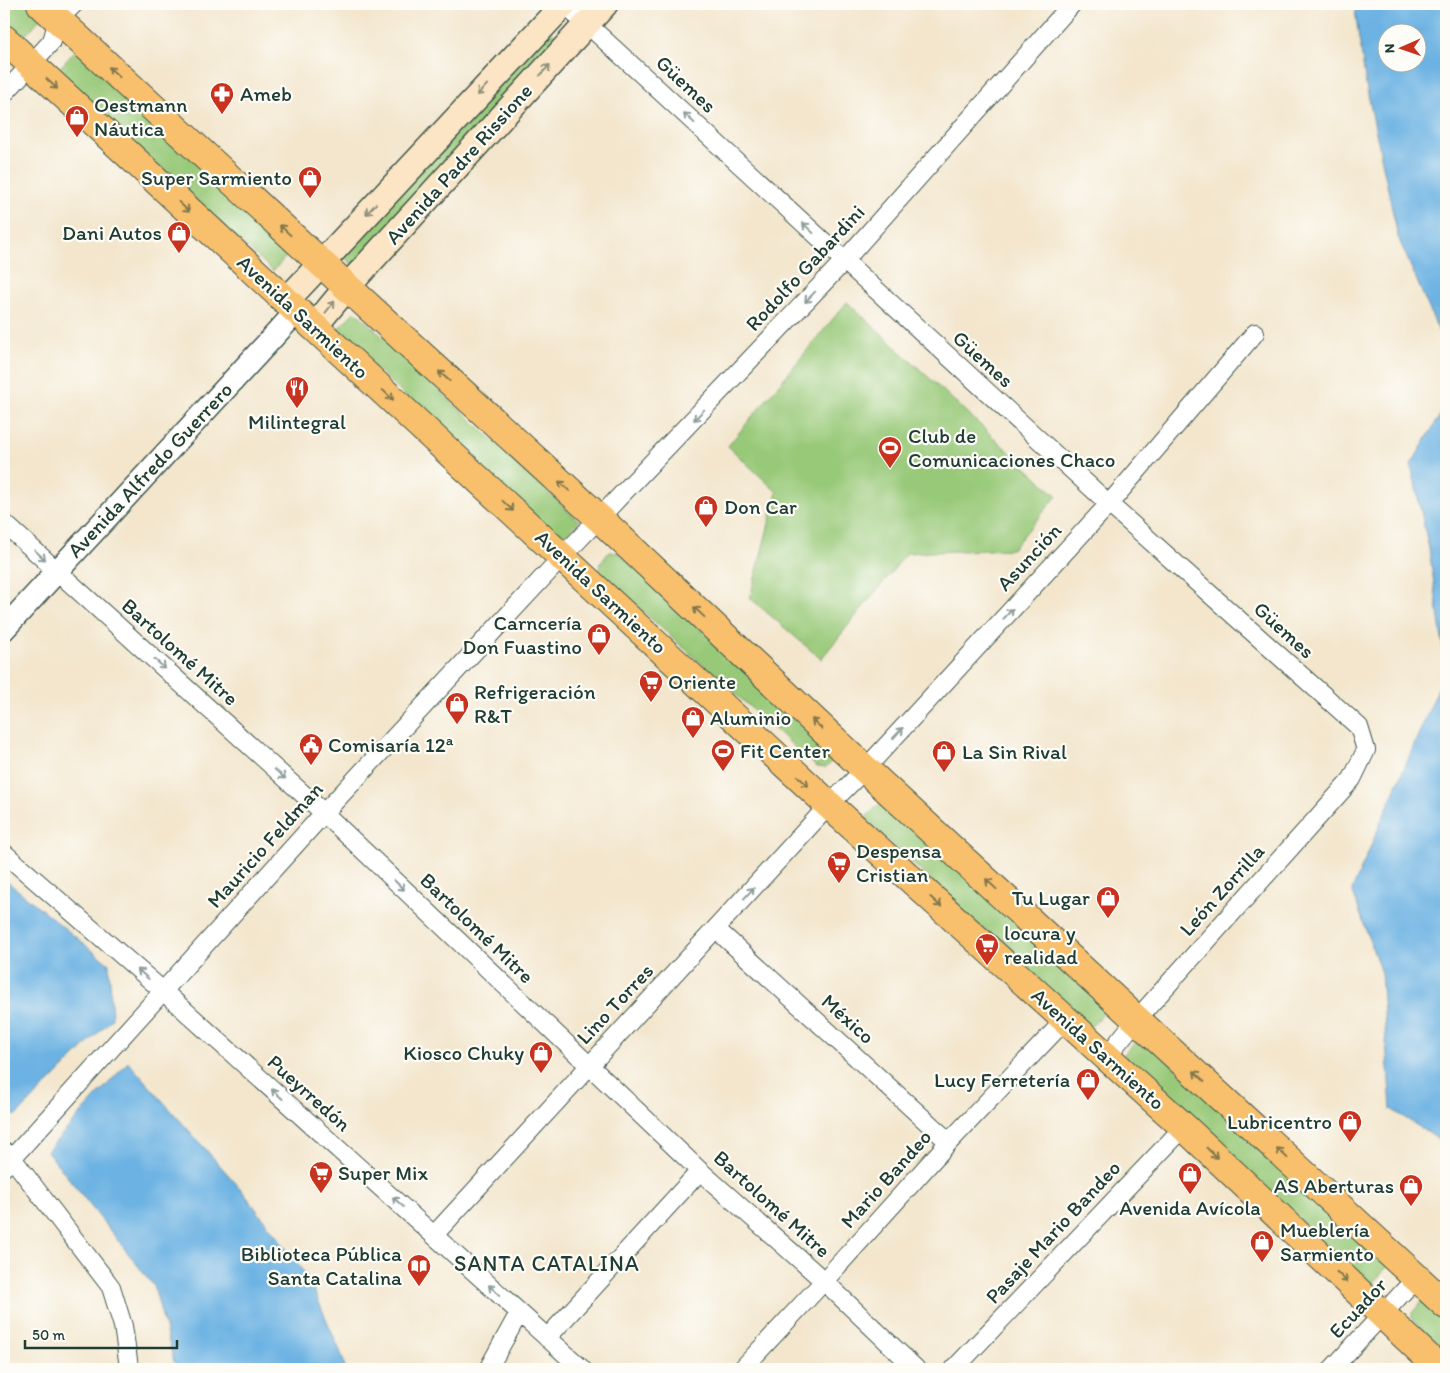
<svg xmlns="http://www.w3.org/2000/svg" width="1450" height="1373" viewBox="0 0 1450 1373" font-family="Itim,sans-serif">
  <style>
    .green { fill: #98c978; stroke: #5c8356 }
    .water { fill: #6cb2e3; stroke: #46788c; fill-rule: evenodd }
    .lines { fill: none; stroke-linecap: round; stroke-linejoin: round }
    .minor-casing { stroke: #3f564b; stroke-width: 20 }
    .tertiary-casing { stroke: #3f564b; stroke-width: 25 }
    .secondary-casing { stroke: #3f564b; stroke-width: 28 }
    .primary-casing { stroke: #3f564b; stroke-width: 30 }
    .minor { stroke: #fff; stroke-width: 18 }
    .tertiary { stroke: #fff; stroke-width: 22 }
    .secondary { stroke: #fce5c4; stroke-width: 25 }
    .primary { stroke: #f8bf6c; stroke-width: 28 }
    .oneway { stroke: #8e917c }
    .oneway2 { stroke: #81784d }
    .oneway3 { stroke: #8f9e9a }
    .labels { text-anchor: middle; stroke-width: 4.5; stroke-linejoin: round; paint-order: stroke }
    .street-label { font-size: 21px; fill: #1f3d34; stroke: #fdfcf7 }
    .poi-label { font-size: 21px; fill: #1f3d34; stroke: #fdfcf7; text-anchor: start }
    .neighbourhood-label { font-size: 22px; letter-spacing: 1px; fill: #1f3d34; stroke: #fdfcf7 }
  </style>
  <rect width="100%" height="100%" fill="#fdfcf7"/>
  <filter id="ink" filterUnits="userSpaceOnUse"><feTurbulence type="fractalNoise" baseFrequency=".02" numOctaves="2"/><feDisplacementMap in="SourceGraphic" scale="10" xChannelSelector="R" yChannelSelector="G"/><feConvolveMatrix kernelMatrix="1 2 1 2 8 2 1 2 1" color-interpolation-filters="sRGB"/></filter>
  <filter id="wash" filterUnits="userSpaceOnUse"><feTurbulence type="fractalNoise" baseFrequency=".0096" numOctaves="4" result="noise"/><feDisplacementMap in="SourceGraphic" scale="20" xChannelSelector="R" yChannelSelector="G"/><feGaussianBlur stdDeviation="1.12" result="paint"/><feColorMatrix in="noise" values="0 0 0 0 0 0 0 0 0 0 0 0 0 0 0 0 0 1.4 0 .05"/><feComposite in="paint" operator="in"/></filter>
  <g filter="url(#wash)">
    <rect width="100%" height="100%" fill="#f3e6cd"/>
    <path class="green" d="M 4,4 L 26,4 L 41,18 L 21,40 L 4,23 Z
      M 550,30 L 562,41 L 354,266 L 342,255 Z
      M 75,51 L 293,249 L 273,271 L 56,72 Z
      M 847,302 L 1057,496 L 1012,549 L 907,553 L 821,659 L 750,598 L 777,492 L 728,446 Z
      M 355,311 L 579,521 L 560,541 L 336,331 Z
      M 609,552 L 619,553 L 836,757 L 826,768 L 817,767 L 600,573 L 600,564 Z
      M 886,797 L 1108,1008 L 1088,1030 L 865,818 Z
      M 1141,1036 L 1388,1266 L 1370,1286 L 1123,1055 Z
      M 1427,1301 L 1446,1320 L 1446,1350 L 1412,1320 L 1412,1313 L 1421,1302 Z"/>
    <path class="water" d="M 1354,4 L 1446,4 L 1446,348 L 1398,237 L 1366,85 ZM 1388,32 L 1418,32 L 1418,62 L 1388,62 Z
      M 1446,405 L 1446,668 L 1429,549 L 1411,465 Z
      M 1446,670 L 1446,1144 L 1391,1109 L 1381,973 L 1352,890 Z
      M 4,879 L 109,964 L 112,1019 L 17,1115 L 4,1116 Z
      M 128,1062 L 240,1188 L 309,1279 L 343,1358 L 345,1369 L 176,1369 L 154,1286 L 47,1151 Z"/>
  </g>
  <g filter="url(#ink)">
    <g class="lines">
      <g class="minor-casing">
        <path id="minor" d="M 563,4 L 587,24 L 1109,504 L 1359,727 L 1366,750 L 1352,779 L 1137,1019 L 1106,1057
          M 4,94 L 52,41 L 58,20 L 74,4
          M 4,523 L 324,813 L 700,1171 L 824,1281 L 916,1369
          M 4,853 L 163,991 L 582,1369
          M 716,929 L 949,1142
          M 4,1151 L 12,1158 L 111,1287 L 123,1326 L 129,1367
          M 4,1167 L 324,813 L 563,556 L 844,261 L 1072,4
          M 434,1235 L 829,805 L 865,769 L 1109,504 L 1255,333
          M 547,1338 L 700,1171
          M 488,1369 L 519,1313
          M 742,1369 L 824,1281 L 949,1142 L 1066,1019
          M 954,1369 L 1184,1127
          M 1332,1369 L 1416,1278"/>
      </g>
      <g class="tertiary-casing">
        <path id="tertiary" d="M 4,629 L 297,311"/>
      </g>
      <g class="secondary-casing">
        <path id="secondary" d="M 286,301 L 564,4
          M 314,327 L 347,287 L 605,4"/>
      </g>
      <g class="primary-casing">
        <path id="primary" d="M 41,4 L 321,263 L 600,519 L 865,769 L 1446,1305
          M 4,39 L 829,805 L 1184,1127 L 1440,1369"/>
      </g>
      <use href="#minor" class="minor"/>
      <use href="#tertiary" class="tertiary"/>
      <use href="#secondary" class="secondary"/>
      <use href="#primary" class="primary"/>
    </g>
    <defs><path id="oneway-shaft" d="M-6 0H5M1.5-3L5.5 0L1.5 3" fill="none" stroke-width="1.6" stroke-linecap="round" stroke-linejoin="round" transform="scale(1.25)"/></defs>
    <g class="oneway">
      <use href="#oneway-shaft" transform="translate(545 70) rotate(-48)"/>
      <use href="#oneway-shaft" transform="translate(482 90) rotate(133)"/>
      <use href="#oneway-shaft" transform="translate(371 209) rotate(133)"/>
      <use href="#oneway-shaft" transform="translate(330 307) rotate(-51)"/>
    </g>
    <g class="oneway2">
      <use href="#oneway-shaft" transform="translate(114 72) rotate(-137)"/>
      <use href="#oneway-shaft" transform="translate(52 84) rotate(43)"/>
      <use href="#oneway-shaft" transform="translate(184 207) rotate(43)"/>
      <use href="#oneway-shaft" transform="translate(285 230) rotate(-137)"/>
      <use href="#oneway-shaft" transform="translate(444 376) rotate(-138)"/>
      <use href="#oneway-shaft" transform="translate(388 395) rotate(43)"/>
      <use href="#oneway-shaft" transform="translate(564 486) rotate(-138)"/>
      <use href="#oneway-shaft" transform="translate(508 506) rotate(43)"/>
      <use href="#oneway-shaft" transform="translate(699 612) rotate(-137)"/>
      <use href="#oneway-shaft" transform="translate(817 724) rotate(-137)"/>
      <use href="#oneway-shaft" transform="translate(803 781) rotate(43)"/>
      <use href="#oneway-shaft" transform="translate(991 884) rotate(-137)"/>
      <use href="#oneway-shaft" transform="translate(936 902) rotate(42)"/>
      <use href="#oneway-shaft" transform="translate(1199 1076) rotate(-137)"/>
      <use href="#oneway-shaft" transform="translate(1212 1153) rotate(44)"/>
      <use href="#oneway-shaft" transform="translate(1282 1153) rotate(-137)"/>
      <use href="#oneway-shaft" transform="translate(1342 1277) rotate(44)"/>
    </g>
    <g class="oneway3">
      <use href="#oneway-shaft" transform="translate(689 118) rotate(-137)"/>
      <use href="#oneway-shaft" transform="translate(808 228) rotate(-137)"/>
      <use href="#oneway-shaft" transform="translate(810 297) rotate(134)"/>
      <use href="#oneway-shaft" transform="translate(699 415) rotate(134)"/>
      <use href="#oneway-shaft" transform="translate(40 555) rotate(42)"/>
      <use href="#oneway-shaft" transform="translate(1008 614) rotate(-47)"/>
      <use href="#oneway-shaft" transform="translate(160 664) rotate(42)"/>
      <use href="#oneway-shaft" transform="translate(898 733) rotate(-47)"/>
      <use href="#oneway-shaft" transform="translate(280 774) rotate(42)"/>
      <use href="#oneway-shaft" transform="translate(399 885) rotate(44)"/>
      <use href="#oneway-shaft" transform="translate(749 893) rotate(-48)"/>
      <use href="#oneway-shaft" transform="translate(143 974) rotate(-139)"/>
      <use href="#oneway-shaft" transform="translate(277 1094) rotate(-138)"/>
      <use href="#oneway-shaft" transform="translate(398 1202) rotate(-138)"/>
      <use href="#oneway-shaft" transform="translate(494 1290) rotate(-137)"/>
    </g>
  </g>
  <defs>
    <g id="pharmacy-pin" transform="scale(1.25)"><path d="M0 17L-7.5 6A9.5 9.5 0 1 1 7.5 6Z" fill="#c8321e" stroke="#fdfcf7"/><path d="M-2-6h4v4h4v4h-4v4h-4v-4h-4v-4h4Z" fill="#fff"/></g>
    <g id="shop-pin" transform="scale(1.25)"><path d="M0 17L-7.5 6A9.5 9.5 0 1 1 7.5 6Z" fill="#c8321e" stroke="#fdfcf7"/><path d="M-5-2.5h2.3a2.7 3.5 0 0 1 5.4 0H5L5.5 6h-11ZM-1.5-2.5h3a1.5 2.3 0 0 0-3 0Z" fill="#fff"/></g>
    <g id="restaurant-pin" transform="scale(1.25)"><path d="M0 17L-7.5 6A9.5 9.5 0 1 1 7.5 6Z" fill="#c8321e" stroke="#fdfcf7"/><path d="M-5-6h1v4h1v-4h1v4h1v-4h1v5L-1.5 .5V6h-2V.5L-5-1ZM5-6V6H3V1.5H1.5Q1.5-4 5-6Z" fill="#fff"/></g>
    <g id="stadium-pin" transform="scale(1.25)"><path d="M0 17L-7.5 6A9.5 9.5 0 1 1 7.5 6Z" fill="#c8321e" stroke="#fdfcf7"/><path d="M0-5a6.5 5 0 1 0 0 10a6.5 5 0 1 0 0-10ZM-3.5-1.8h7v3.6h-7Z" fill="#fff"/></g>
    <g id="supermarket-pin" transform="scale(1.25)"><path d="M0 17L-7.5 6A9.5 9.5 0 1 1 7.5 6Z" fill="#c8321e" stroke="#fdfcf7"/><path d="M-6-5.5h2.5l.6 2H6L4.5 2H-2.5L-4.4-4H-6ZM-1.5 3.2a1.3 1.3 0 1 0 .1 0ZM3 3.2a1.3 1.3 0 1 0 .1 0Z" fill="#fff"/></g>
    <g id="civic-pin" transform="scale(1.25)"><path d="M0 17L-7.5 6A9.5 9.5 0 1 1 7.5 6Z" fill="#c8321e" stroke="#fdfcf7"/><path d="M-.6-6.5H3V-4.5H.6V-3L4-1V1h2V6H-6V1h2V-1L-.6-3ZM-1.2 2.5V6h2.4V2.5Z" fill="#fff"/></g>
    <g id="library-pin" transform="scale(1.25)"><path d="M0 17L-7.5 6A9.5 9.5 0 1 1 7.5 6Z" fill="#c8321e" stroke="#fdfcf7"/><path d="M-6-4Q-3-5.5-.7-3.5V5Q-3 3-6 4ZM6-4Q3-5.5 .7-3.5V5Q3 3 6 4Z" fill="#fff"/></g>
  </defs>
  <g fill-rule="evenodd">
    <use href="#pharmacy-pin" x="222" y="94"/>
    <use href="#shop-pin" x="77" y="117"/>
    <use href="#shop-pin" x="310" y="178"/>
    <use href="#shop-pin" x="179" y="233"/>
    <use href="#restaurant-pin" x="297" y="388"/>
    <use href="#stadium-pin" x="890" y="448"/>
    <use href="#shop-pin" x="706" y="507"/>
    <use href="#shop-pin" x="599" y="635"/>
    <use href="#supermarket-pin" x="651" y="682"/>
    <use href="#shop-pin" x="457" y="704"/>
    <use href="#shop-pin" x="693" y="718"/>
    <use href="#civic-pin" x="311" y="745"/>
    <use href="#stadium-pin" x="723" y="751"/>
    <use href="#shop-pin" x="944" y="752"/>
    <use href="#supermarket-pin" x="839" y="863"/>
    <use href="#shop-pin" x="1108" y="898"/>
    <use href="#supermarket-pin" x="987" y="945"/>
    <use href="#shop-pin" x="541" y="1053"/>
    <use href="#shop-pin" x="1088" y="1080"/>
    <use href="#shop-pin" x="1350" y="1122"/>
    <use href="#supermarket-pin" x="321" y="1173"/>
    <use href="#shop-pin" x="1190" y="1174"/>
    <use href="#shop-pin" x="1411" y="1186"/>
    <use href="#shop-pin" x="1262" y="1242"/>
    <use href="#library-pin" x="419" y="1266"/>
  </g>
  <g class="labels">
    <g class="street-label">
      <text transform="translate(686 84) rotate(43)" y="7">Güemes</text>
      <text transform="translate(459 164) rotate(-48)" y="7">Avenida Padre Rissione</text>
      <text transform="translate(805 268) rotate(-47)" y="7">Rodolfo Gabardini</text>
      <text transform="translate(303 317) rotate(43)" y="7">Avenida Sarmiento</text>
      <text transform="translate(983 359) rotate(42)" y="7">Güemes</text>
      <text transform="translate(150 470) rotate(-47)" y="7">Avenida Alfredo Guerrero</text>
      <text transform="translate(1029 557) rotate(-47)" y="7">Asunción</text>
      <text transform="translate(601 592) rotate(43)" y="7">Avenida Sarmiento</text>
      <text transform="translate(1284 630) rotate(42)" y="7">Güemes</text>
      <text transform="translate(180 652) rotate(42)" y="7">Bartolomé Mitre</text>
      <text transform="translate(265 845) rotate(-48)" y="7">Mauricio Feldman</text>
      <text transform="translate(1222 890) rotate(-48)" y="7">León Zorrilla</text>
      <text transform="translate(477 928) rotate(44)" y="7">Bartolomé Mitre</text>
      <text transform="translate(615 1004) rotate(-47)" y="7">Lino Torres</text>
      <text transform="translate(848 1019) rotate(42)" y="7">México</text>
      <text transform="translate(1098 1049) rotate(42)" y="7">Avenida Sarmiento</text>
      <text transform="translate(309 1093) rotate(42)" y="7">Pueyrredón</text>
      <text transform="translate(886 1179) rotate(-48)" y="7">Mario Bandeo</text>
      <text transform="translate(772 1204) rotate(42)" y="7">Bartolomé Mitre</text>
      <text transform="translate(1053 1232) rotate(-47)" y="7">Pasaje Mario Bandeo</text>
      <text transform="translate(1358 1308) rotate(-47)" y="7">Ecuador</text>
    </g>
    <g class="poi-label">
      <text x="240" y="101">Ameb</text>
      <text x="94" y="112">Oestmann<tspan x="94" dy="24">Náutica</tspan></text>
      <text x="292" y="185" text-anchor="end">Super Sarmiento</text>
      <text x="162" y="240" text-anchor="end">Dani Autos</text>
      <text x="297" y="429" text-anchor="middle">Milintegral</text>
      <text x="908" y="443">Club de<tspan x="908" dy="24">Comunicaciones Chaco</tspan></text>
      <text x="724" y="514">Don Car</text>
      <text x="582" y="630" text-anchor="end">Carncería<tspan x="582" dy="24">Don Fuastino</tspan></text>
      <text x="668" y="689">Oriente</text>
      <text x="474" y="699">Refrigeración<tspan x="474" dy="24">R&amp;T</tspan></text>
      <text x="710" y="725">Aluminio</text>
      <text x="328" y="752">Comisaría 12ª</text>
      <text x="740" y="758">Fit Center</text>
      <text x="962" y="759">La Sin Rival</text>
      <text x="856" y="858">Despensa<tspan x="856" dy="24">Cristian</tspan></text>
      <text x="1090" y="905" text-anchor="end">Tu Lugar</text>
      <text x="1004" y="940">locura y<tspan x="1004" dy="24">realidad</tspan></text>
      <text x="524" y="1060" text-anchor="end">Kiosco Chuky</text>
      <text x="1070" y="1087" text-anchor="end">Lucy Ferretería</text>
      <text x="1332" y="1129" text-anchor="end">Lubricentro</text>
      <text x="338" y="1180">Super Mix</text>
      <text x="1394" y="1193" text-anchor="end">AS Aberturas</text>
      <text x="1190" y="1215" text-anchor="middle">Avenida Avícola</text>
      <text x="1280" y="1237">Mueblería<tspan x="1280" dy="24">Sarmiento</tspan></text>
      <text x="402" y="1261" text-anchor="end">Biblioteca Pública<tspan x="402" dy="24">Santa Catalina</tspan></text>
    </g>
    <g class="neighbourhood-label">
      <text x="547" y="1271">SANTA CATALINA</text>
    </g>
  </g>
  <rect width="1450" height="1373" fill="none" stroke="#fdfcf7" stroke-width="20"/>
  <g transform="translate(1402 48) rotate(268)"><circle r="24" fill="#fdfcf7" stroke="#a4b0a9"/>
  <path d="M0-4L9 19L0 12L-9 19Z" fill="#c8321e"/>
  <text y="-8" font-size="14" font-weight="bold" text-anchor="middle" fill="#1f3d34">N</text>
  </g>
  <path d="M25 1340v8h152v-8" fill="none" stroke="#1f3d34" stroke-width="2.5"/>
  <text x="32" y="1340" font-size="15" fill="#1f3d34" stroke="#fdfcf7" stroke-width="4" paint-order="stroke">50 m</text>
</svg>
